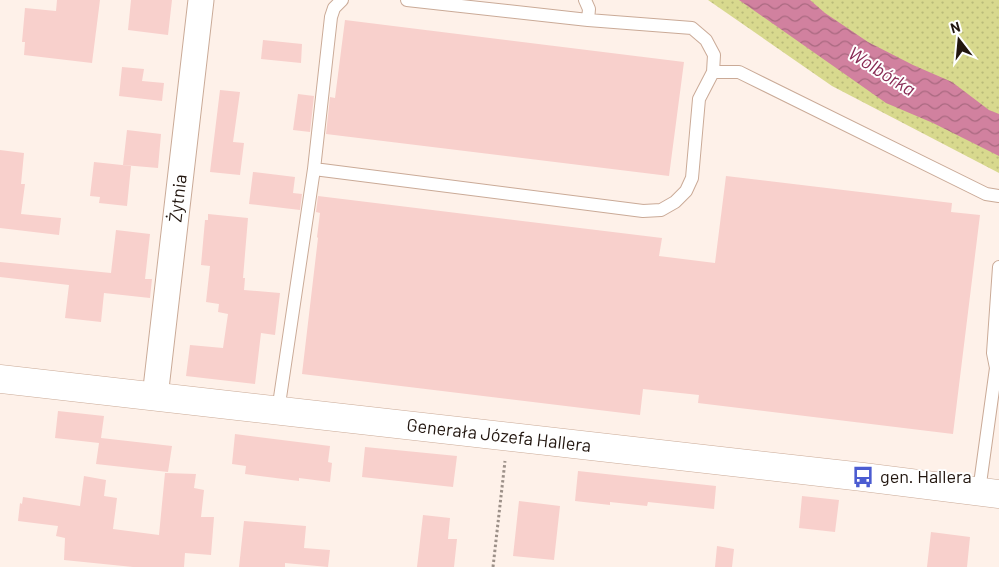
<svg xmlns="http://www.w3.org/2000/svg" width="999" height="567" viewBox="0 0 999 567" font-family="Barlow,sans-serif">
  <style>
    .green { fill: url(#green-dots) }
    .water { fill: url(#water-waves) }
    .building { fill: #f8d0cc }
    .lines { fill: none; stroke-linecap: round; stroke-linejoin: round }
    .lane-casing { stroke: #caaa97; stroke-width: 14 }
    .street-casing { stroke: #caaa97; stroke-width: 27 }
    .secondary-casing { stroke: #caaa97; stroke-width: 29 }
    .path { stroke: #9c9088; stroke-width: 3; stroke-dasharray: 2.5 2.5; stroke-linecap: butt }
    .lane { stroke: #fff; stroke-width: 12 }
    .street { stroke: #fff; stroke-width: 25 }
    .secondary { stroke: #fff; stroke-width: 28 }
    .labels { text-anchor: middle; stroke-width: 4; stroke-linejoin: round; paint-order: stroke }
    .street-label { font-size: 18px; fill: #22160f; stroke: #fff }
    .poi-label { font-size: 18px; fill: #22160f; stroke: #fff; text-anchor: start }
    .water-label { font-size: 19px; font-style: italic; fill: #892b55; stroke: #fff }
  </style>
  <defs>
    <pattern id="green-dots" width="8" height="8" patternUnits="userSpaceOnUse" patternTransform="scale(1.25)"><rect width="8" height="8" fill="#d8d98e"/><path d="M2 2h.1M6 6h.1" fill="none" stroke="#b9ba79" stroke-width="1.8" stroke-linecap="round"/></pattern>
    <pattern id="water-waves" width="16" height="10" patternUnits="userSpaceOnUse" patternTransform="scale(1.25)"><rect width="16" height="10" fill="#d1819f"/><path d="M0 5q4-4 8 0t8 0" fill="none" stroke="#a96980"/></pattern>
  </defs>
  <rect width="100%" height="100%" fill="#fef1e9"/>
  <path class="green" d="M 708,0 L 999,0 L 999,173 L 832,86 Z"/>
  <path class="water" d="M 739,0 L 810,0 L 825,13 L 868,42 L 913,65 L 952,82 L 989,110 L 999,114 L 999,156 L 933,123 L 886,103 Z"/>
  <path class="building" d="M 57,0 L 100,0 L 92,63 L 24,55 L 25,42 L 22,42 L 25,8 L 56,11 Z
    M 131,0 L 172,0 L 168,35 L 128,30 Z
    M 345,20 L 684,62 L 669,176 L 326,134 L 330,97 L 335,98 Z
    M 263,40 L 302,44 L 301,63 L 261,59 Z
    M 122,67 L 144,69 L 142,81 L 164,83 L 162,101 L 119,96 Z
    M 220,90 L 240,92 L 233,142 L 244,143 L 240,175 L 210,172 Z
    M 298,94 L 314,96 L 310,132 L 293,130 Z
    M 127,130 L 161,134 L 158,168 L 123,165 Z
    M 0,150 L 24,153 L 21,184 L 25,184 L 21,214 L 61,218 L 59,235 L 0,228 Z
    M 94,162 L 131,166 L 127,206 L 99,203 L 100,197 L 90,196 Z
    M 253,172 L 295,177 L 293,193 L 302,194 L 300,210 L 249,204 Z
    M 726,176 L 952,203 L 951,212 L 980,215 L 953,434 L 698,403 L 699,395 L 643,389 L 640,415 L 302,374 L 318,238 L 317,237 L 320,213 L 316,212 L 318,196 L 662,238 L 659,256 L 715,263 Z
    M 208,214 L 248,218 L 243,278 L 245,278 L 244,290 L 280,293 L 275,335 L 261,333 L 255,384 L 186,376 L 190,345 L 223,348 L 228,314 L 218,312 L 219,304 L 206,302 L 210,266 L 201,265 L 205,220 L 208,220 Z
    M 116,230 L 150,234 L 145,279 L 152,279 L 150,298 L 104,293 L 101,322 L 65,318 L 69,285 L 0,277 L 0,262 L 111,273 Z
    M 58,411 L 104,416 L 101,438 L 172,446 L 168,472 L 96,464 L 99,443 L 55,438 Z
    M 235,434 L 330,446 L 328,462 L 332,463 L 330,482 L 299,478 L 299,481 L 245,474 L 246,466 L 232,464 Z
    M 365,447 L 457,456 L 453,487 L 362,477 Z
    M 578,471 L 716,486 L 714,509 L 648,502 L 647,506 L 610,502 L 610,505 L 575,501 Z
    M 165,473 L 196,474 L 194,488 L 204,490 L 201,517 L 214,517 L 211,555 L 185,553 L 184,567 L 133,567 L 64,560 L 65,538 L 56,536 L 58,526 L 18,521 L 20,503 L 22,504 L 23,497 L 80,506 L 84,476 L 106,480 L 104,496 L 117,498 L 113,529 L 159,535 Z
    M 802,496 L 839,500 L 835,532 L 799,528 Z
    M 519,501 L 560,506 L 554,560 L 513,556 Z
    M 423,515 L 450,518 L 448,539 L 457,539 L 454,567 L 417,567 Z
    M 244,521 L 306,526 L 304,548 L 330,550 L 328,567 L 285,563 L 285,567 L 239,567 Z
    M 931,532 L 970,537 L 967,567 L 927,567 Z
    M 717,546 L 734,549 L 732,567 L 715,567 Z"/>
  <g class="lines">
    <g class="lane-casing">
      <path id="lane" d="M 585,0 L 589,9 L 588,20
        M 713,72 L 739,72 L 986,194 L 999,196
        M 314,169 L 643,211 L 661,210 L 675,202 L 686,191 L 692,178 L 699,99 L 713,72 L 714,55 L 706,40 L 692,28 L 588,20 L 407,0
        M 278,411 L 314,169 L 331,17 L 334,8 L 342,0
        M 979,491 L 996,368 L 993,353 L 999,267"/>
    </g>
    <g class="street-casing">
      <g id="street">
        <path id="s1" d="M 155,397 L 201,0"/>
      </g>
    </g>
    <g class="secondary-casing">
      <g id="secondary">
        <path id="s2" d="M 0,379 L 863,477 L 999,494"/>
      </g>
    </g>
    <path class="path" d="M 493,567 L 505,461"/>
    <use href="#lane" class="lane"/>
    <use href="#street" class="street"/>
    <use href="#secondary" class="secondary"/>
  </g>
  <defs>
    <g id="bus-bare" transform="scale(1.725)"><path d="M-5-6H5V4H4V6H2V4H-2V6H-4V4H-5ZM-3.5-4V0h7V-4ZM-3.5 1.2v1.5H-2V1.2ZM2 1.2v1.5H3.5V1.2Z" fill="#4b5cd1" stroke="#fff" stroke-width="2.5" paint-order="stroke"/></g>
  </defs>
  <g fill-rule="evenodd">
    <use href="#bus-bare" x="863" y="477"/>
  </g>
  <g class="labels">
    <g class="street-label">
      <text dy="6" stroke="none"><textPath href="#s1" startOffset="200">Żytnia</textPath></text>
      <text dy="6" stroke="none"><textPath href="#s2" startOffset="502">Generała Józefa Hallera</textPath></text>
    </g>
    <g class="poi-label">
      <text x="880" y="483">gen. Hallera</text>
    </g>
    <g class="water-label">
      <text transform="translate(882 71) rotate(32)" y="7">Wolbórka</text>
    </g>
  </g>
  <g transform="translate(959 40) rotate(344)" stroke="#ffffff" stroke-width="4" paint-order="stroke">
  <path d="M0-4L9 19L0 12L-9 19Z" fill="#22160f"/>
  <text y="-8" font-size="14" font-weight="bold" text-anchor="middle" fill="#22160f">N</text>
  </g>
</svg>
